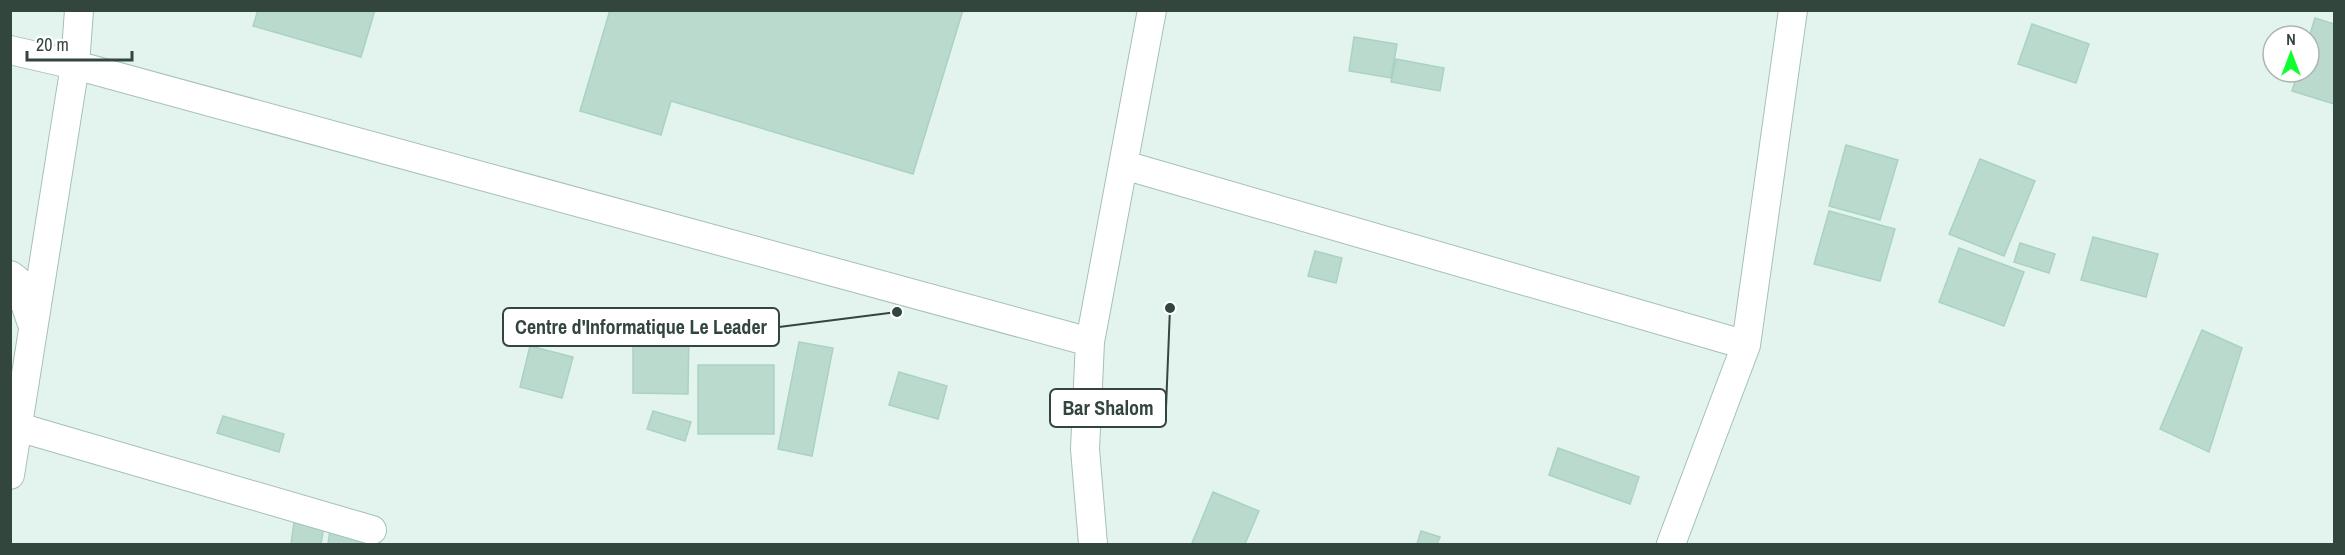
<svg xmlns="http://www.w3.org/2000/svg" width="2345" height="555" viewBox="0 0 2345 555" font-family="'Archivo Narrow',sans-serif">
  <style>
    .building { fill: #badacd; stroke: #aad2c2; stroke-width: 1.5 }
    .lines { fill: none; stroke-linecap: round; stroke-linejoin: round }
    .minor-casing { stroke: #a5c0b6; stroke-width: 30 }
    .minor { stroke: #fff; stroke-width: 28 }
    .leader { fill: none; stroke: #33463e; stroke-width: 2 }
    .callout-dot { fill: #33463e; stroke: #fff; stroke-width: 2 }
    .callout { fill: #fff; stroke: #33463e; stroke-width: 2 }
    .callout-label { font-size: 20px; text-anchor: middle; font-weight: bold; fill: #33463e }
  </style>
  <rect width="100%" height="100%" fill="#e3f4ef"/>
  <path class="building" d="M 258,10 L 375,10 L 361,57 L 253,26 Z
    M 610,10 L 963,10 L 913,174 L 671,101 L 661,135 L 580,111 Z
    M 2315,18 L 2334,24 L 2334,104 L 2292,91 L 2298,72 L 2309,72 L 2309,37 Z
    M 2032,24 L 2089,44 L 2076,83 L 2018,64 Z
    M 1354,37 L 1397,44 L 1391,78 L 1349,71 Z
    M 1396,59 L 1444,68 L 1440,91 L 1391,82 Z
    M 1846,145 L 1898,160 L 1880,220 L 1829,206 Z
    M 1980,159 L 2035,181 L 2004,256 L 1949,234 Z
    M 1829,211 L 1895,229 L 1880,281 L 1814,264 Z
    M 2093,237 L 2158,254 L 2146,297 L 2081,280 Z
    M 2020,243 L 2055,254 L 2049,273 L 2014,262 Z
    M 1959,248 L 2024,272 L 2004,326 L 1939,302 Z
    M 1315,251 L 1342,258 L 1336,283 L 1308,276 Z
    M 633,328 L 689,329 L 688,394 L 633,393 Z
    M 2202,330 L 2242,348 L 2209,452 L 2160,429 Z
    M 799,342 L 833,348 L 812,456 L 778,449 Z
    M 530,346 L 573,357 L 562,398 L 520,387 Z
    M 698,365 L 774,365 L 774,434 L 698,434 Z
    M 899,372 L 947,386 L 938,419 L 889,405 Z
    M 653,411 L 691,422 L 685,441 L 647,429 Z
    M 223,416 L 284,434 L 279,452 L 217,433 Z
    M 1558,448 L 1639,477 L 1630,504 L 1549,475 Z
    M 1213,492 L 1259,511 L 1245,544 L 1197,544 L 1192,543 Z
    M 294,522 L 324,526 L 321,544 L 291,544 Z
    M 330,530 L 375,539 L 374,544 L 328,544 Z
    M 1421,531 L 1440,537 L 1437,544 L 1417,544 Z"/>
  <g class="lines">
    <g class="minor-casing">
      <path id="minor" d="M 10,50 L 75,65 L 1090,342
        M 1124,165 L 1746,345
        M 10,275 L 17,280 L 32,324
        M 18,427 L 372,530
        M 10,475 L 75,65 L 79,10
        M 1093,544 L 1085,449 L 1090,342 L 1152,10
        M 1671,544 L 1746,345 L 1793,10"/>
    </g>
    <use href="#minor" class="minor"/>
  </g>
  <path class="leader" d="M897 312L779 327M1170 308L1166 408"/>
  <g class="callout-dot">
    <circle cx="897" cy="312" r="6"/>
    <circle cx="1170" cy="308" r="6"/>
  </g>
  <g class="callout">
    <rect x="503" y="308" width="276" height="38" rx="6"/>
    <rect x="1050" y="389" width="116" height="38" rx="6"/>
  </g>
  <g class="callout-label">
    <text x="641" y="334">Centre d'Informatique Le Leader</text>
    <text x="1108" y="415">Bar Shalom</text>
  </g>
  <rect width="2345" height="555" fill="none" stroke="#33463e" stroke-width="24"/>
  <g transform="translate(2291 54)"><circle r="28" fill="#ffffff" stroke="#adb5b2" stroke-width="1.5"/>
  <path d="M0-4.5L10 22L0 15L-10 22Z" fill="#0fff31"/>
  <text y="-9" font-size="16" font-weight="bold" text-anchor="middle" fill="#33463e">N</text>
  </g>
  <path d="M27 51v9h105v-9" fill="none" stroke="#33463e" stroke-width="3"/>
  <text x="36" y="51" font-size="18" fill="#33463e" stroke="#ffffff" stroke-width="4.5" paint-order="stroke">20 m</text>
</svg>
